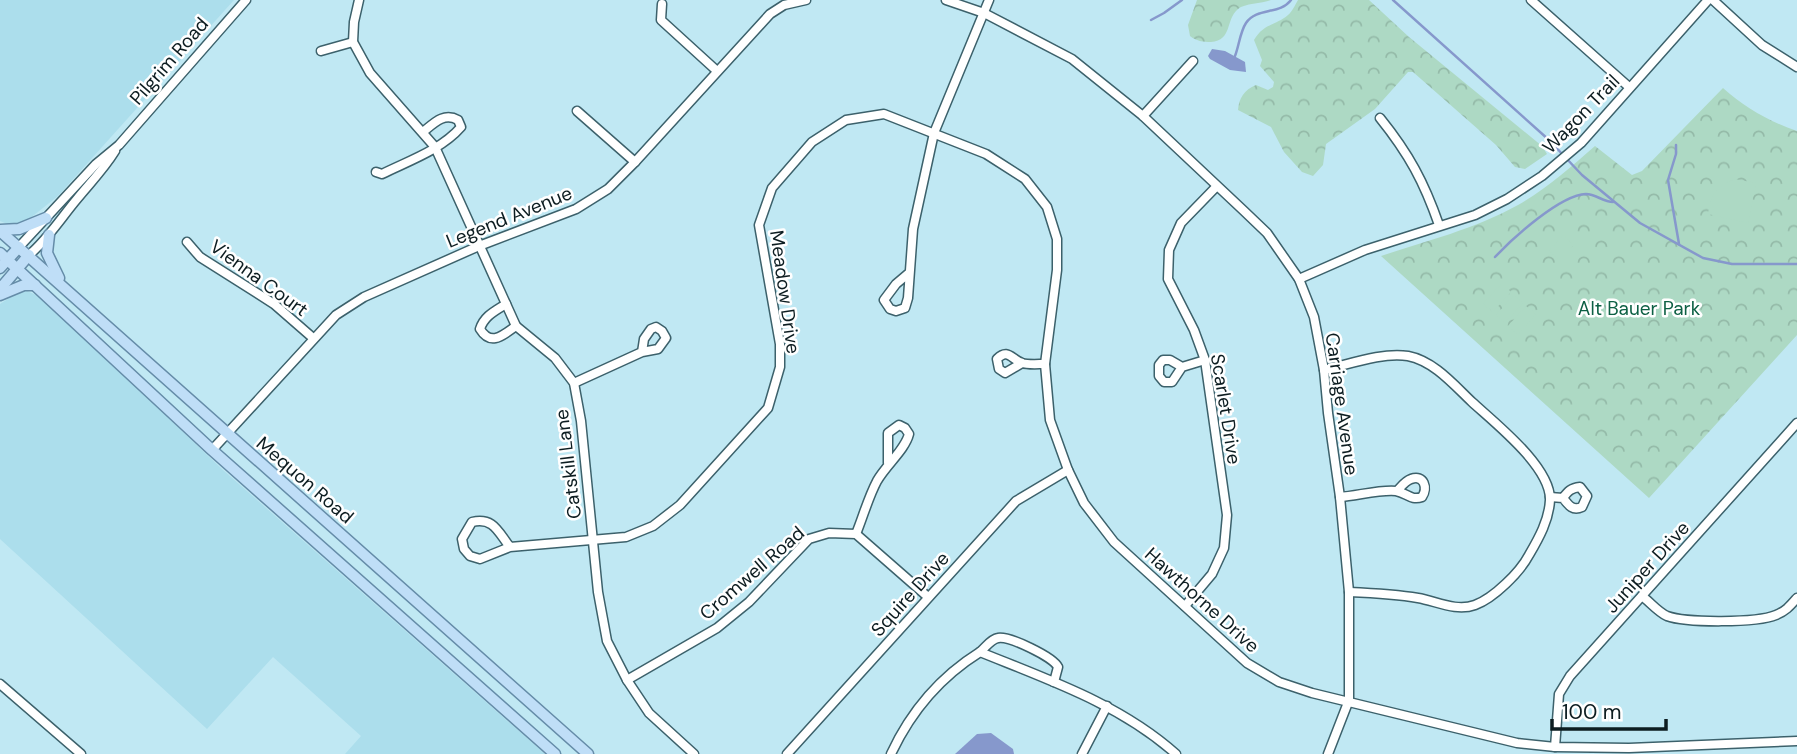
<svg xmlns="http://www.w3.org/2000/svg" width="1797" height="754" font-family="'DM Sans',sans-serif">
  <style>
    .built { fill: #acdeec }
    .forest { fill: url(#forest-crowns) }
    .garden { fill: #add9c4 }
    .water { fill: #8698cc }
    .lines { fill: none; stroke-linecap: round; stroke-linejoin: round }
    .stream { stroke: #8698cc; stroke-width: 2.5 }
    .minor-casing { stroke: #3c616b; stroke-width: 11 }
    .major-casing { stroke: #658ca8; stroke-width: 13 }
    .minor { stroke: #fff; stroke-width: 8 }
    .major { stroke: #bfdef7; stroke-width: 10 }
    .labels { text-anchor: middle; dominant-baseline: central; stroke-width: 5; stroke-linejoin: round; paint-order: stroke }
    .street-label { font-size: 19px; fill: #0d1d21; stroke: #fff }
    .park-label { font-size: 19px; fill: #0d6044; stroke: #fff }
  </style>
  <defs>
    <pattern id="forest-crowns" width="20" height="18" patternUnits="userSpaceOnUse" patternTransform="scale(1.75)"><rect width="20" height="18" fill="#add9c4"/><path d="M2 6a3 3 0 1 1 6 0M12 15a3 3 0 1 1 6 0" fill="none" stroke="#94baa8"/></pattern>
  </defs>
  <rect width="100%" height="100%" fill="#c0e8f3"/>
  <g class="built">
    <path d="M 0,0 L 234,0 L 58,196 L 24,223 L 12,226 L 0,221 Z"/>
    <path d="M 23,289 L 36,295 L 80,334 L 223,470 L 545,754 L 345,754 L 361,736 L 273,657 L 207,729 L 0,539 L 0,304 Z"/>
  </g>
  <g class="forest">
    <path d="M 1197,0 L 1271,0 C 1261,4 1245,3 1238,9 C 1225,20 1233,40 1211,42 C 1203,42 1196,41 1190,36 L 1188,25 Z"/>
    <path d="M 1298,0 L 1369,0 L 1409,37 L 1542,146 L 1547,154 L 1525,169 L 1515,167 L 1496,145 L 1413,72 L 1408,72 L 1375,109 L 1326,144 L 1323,165 L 1313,176 L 1302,172 L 1284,152 L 1271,127 L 1238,110 C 1239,98 1244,90 1256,85 L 1268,90 L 1273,87 L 1274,82 L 1260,66 L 1262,60 L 1254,40 C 1264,23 1275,26 1288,15 C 1292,12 1295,5 1298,0 Z"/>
    <path d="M 1723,88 C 1744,107 1770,122 1797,131 L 1797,335 L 1649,498 L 1381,256 C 1426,241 1475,229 1518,205 C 1546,189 1571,167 1595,146 L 1632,175 L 1642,171 Z"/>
  </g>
  <g class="garden">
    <path d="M 1735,179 L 1756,183 L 1748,223 L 1708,214 C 1710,195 1717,185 1735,179 Z"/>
    <path d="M 1563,235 L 1574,245 L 1559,260 L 1549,251 Z"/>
    <path d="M 1502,283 L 1511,292 L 1493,312 L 1483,304 Z"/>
    <path d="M 1514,295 L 1523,303 L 1505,323 L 1496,315 Z"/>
    <path d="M 1526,306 L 1536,314 L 1518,335 L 1508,326 Z"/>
  </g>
  <g class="water">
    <path d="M 1212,49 L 1225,51 L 1245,62 L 1246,72 L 1230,70 L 1210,59 L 1208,56 Z"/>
    <path d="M 991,733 L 1013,749 L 1014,754 L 955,754 L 977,734 Z"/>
  </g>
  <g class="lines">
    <g class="stream">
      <path d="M 1393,0 L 1549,140 L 1582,175 L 1640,223 L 1703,258 L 1732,264 L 1797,264"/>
      <path d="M 1151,20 L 1164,13 L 1182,0"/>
      <path d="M 1235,56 C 1239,46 1240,32 1246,23 C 1257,7 1280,15 1291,0"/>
      <path d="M 1676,145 L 1676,154 L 1668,180 L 1679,244"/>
      <path d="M 1495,257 C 1513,238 1560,195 1586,194 C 1596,194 1603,202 1613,202"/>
    </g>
    <g class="minor-casing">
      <g id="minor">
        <path d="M 359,0 L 354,22 L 353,42 L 370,73 L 435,147 L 516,326 L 555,358 L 574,383 L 581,421 L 598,592 L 607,641 L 627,680 L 649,713 L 694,754"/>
        <path d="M 946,0 L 984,13 L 1072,59 L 1143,116 L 1244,211 L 1267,233 L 1299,279 L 1314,317 L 1324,370 L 1328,413 L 1340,497 L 1349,592 L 1349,700 L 1328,754"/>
        <path d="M 1531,0 L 1629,87"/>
        <path d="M 1713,0 L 1762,45 L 1797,67"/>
        <path d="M 662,4 L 661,20 L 717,71"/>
        <path d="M 321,51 L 353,42"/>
        <path d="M 577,111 L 635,162"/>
        <path d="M 1143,116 L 1193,61"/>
        <path d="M 1380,118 C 1409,154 1424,182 1439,225"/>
        <path d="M 376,172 L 382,174 C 408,161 441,150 461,127 L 458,120 C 444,112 434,123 423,132"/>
        <path d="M 187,242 L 200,257 L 274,304 L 313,338"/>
        <path d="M 19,247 L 96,164 L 119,145 L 246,0"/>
        <path d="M 29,255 C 48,239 61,218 77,199 C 90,183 104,169 115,151"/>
        <path d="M 909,273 L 896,284 L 884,300 L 890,309 L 896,311 L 905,308 L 908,298 L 913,229 L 934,133 L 989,0"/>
        <path d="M 1299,279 L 1365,250 L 1475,215 L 1507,199 L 1542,176 L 1581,143 L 1708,0"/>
        <path d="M 506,304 C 495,311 484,316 480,329 C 491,347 503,335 516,326"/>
        <path d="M 1022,363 L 1005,373 L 999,369 L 997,359 C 1008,348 1011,359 1022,363 C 1028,365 1038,364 1045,364"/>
        <path d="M 1182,367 L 1170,360 L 1163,360 L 1159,365 L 1159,376 L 1164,382 L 1172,382 L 1182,367 L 1205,360"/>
        <path d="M 1324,370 C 1350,364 1382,352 1408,356 C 1434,361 1454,385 1472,402 C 1495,423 1551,467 1550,500 C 1549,520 1539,538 1529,555 C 1520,572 1494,598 1475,605 C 1456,612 1436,601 1418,598 C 1395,594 1372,593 1349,592"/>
        <path d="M 574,383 L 642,352 L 658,349 L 666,338 L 662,331 L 656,327 L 651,329 L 644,339 L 642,352"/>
        <path d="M 212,450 L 336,315 L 364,297 L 479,246 L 576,209 L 608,189 L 635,162 L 770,14 L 784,5 L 806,0"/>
        <path d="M 1340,497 C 1356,496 1382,489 1396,491 C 1407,493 1411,501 1422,497 C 1428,488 1424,474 1411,479 C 1405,481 1401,487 1397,491"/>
        <path d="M 1550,497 L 1563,498 C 1569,506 1573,511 1582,507 L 1587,496 L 1580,487 C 1571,488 1568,491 1563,498"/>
        <path d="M 856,534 C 863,517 868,498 877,481 C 886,465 905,450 909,434 L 905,428 L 899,425 L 888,433 L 888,463"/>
        <path d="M 510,547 C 498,532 494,517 472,522 L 462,539 L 464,549 L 470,556 L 480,559 L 510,547 L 626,537 L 653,526 L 680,505 L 768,408 L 780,367 L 780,344 L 759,225 L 772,188 L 812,142 L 846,120 L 884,114 L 986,154 L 1025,179 L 1047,207 L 1057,239 L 1057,270 L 1045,364 L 1050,420 L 1068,470 L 1084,503 L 1114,542 L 1247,663 L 1279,682 L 1312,693 L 1517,743 L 1555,747 L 1629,748 L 1797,741"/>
        <path d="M 1642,596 C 1650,602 1658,612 1667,616 C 1686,623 1757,623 1776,615 C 1786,611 1790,606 1797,598"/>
        <path d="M 1185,606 L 1212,574 L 1224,548 L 1227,515 L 1205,360 L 1194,330 L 1168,279 L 1169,250 L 1181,223 L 1216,187"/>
        <path d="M 980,652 C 986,647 991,639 998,638 C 1010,636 1053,657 1058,667 L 1054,682"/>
        <path d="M 627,680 L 717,628 L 749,602 L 809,539 L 829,533 L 856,534 L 928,597"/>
        <path d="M 0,684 L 81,754"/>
        <path d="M 1555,747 L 1559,694 L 1570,676 L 1797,423"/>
        <path d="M 787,754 L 1016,501 L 1068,470"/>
        <path d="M 891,754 C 911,711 940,677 980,652 C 1049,680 1120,704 1176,754"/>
        <path d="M 1082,754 L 1107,706"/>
      </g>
    </g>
    <g class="major-casing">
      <g id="major">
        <path d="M 0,230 L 19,229 L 46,218"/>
        <path d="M 0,231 L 588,754"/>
        <path d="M 49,235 L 47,253 L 59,278"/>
        <path d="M 0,253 L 212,450 L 555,754"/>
        <path d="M 0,268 L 19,247"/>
        <path d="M 0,289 L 29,255"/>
        <path d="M 0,295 L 24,285 L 35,285"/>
      </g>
    </g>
    <use href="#minor" class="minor"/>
    <use href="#major" class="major"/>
  </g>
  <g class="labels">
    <g class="street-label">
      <text transform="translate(169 61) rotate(-49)">Pilgrim Road</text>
      <text transform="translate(1581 114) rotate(-46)">Wagon Trail</text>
      <text transform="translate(509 217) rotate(-22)">Legend Avenue</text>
      <text transform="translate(259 278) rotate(36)">Vienna Court</text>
      <text transform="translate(785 292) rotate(82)">Meadow Drive</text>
      <text transform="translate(1342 404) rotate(82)">Carriage Avenue</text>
      <text transform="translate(1226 409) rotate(81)">Scarlet Drive</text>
      <text transform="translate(568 464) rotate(-97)">Catskill Lane</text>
      <text transform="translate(305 480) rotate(41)">Mequon Road</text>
      <text transform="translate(1647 567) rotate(-48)">Juniper Drive</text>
      <text transform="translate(752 573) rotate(-41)">Cromwell Road</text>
      <text transform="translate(910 594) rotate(-48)">Squire Drive</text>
      <text transform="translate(1202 600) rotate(42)">Hawthorne Drive</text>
    </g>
    <g class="park-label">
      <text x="1639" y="308">Alt Bauer Park</text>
    </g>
  </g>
  <path d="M1552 719v10h114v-10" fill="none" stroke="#0d1d21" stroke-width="3.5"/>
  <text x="1562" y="719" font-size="21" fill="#0d1d21" stroke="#ffffff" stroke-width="5" paint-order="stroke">100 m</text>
</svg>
